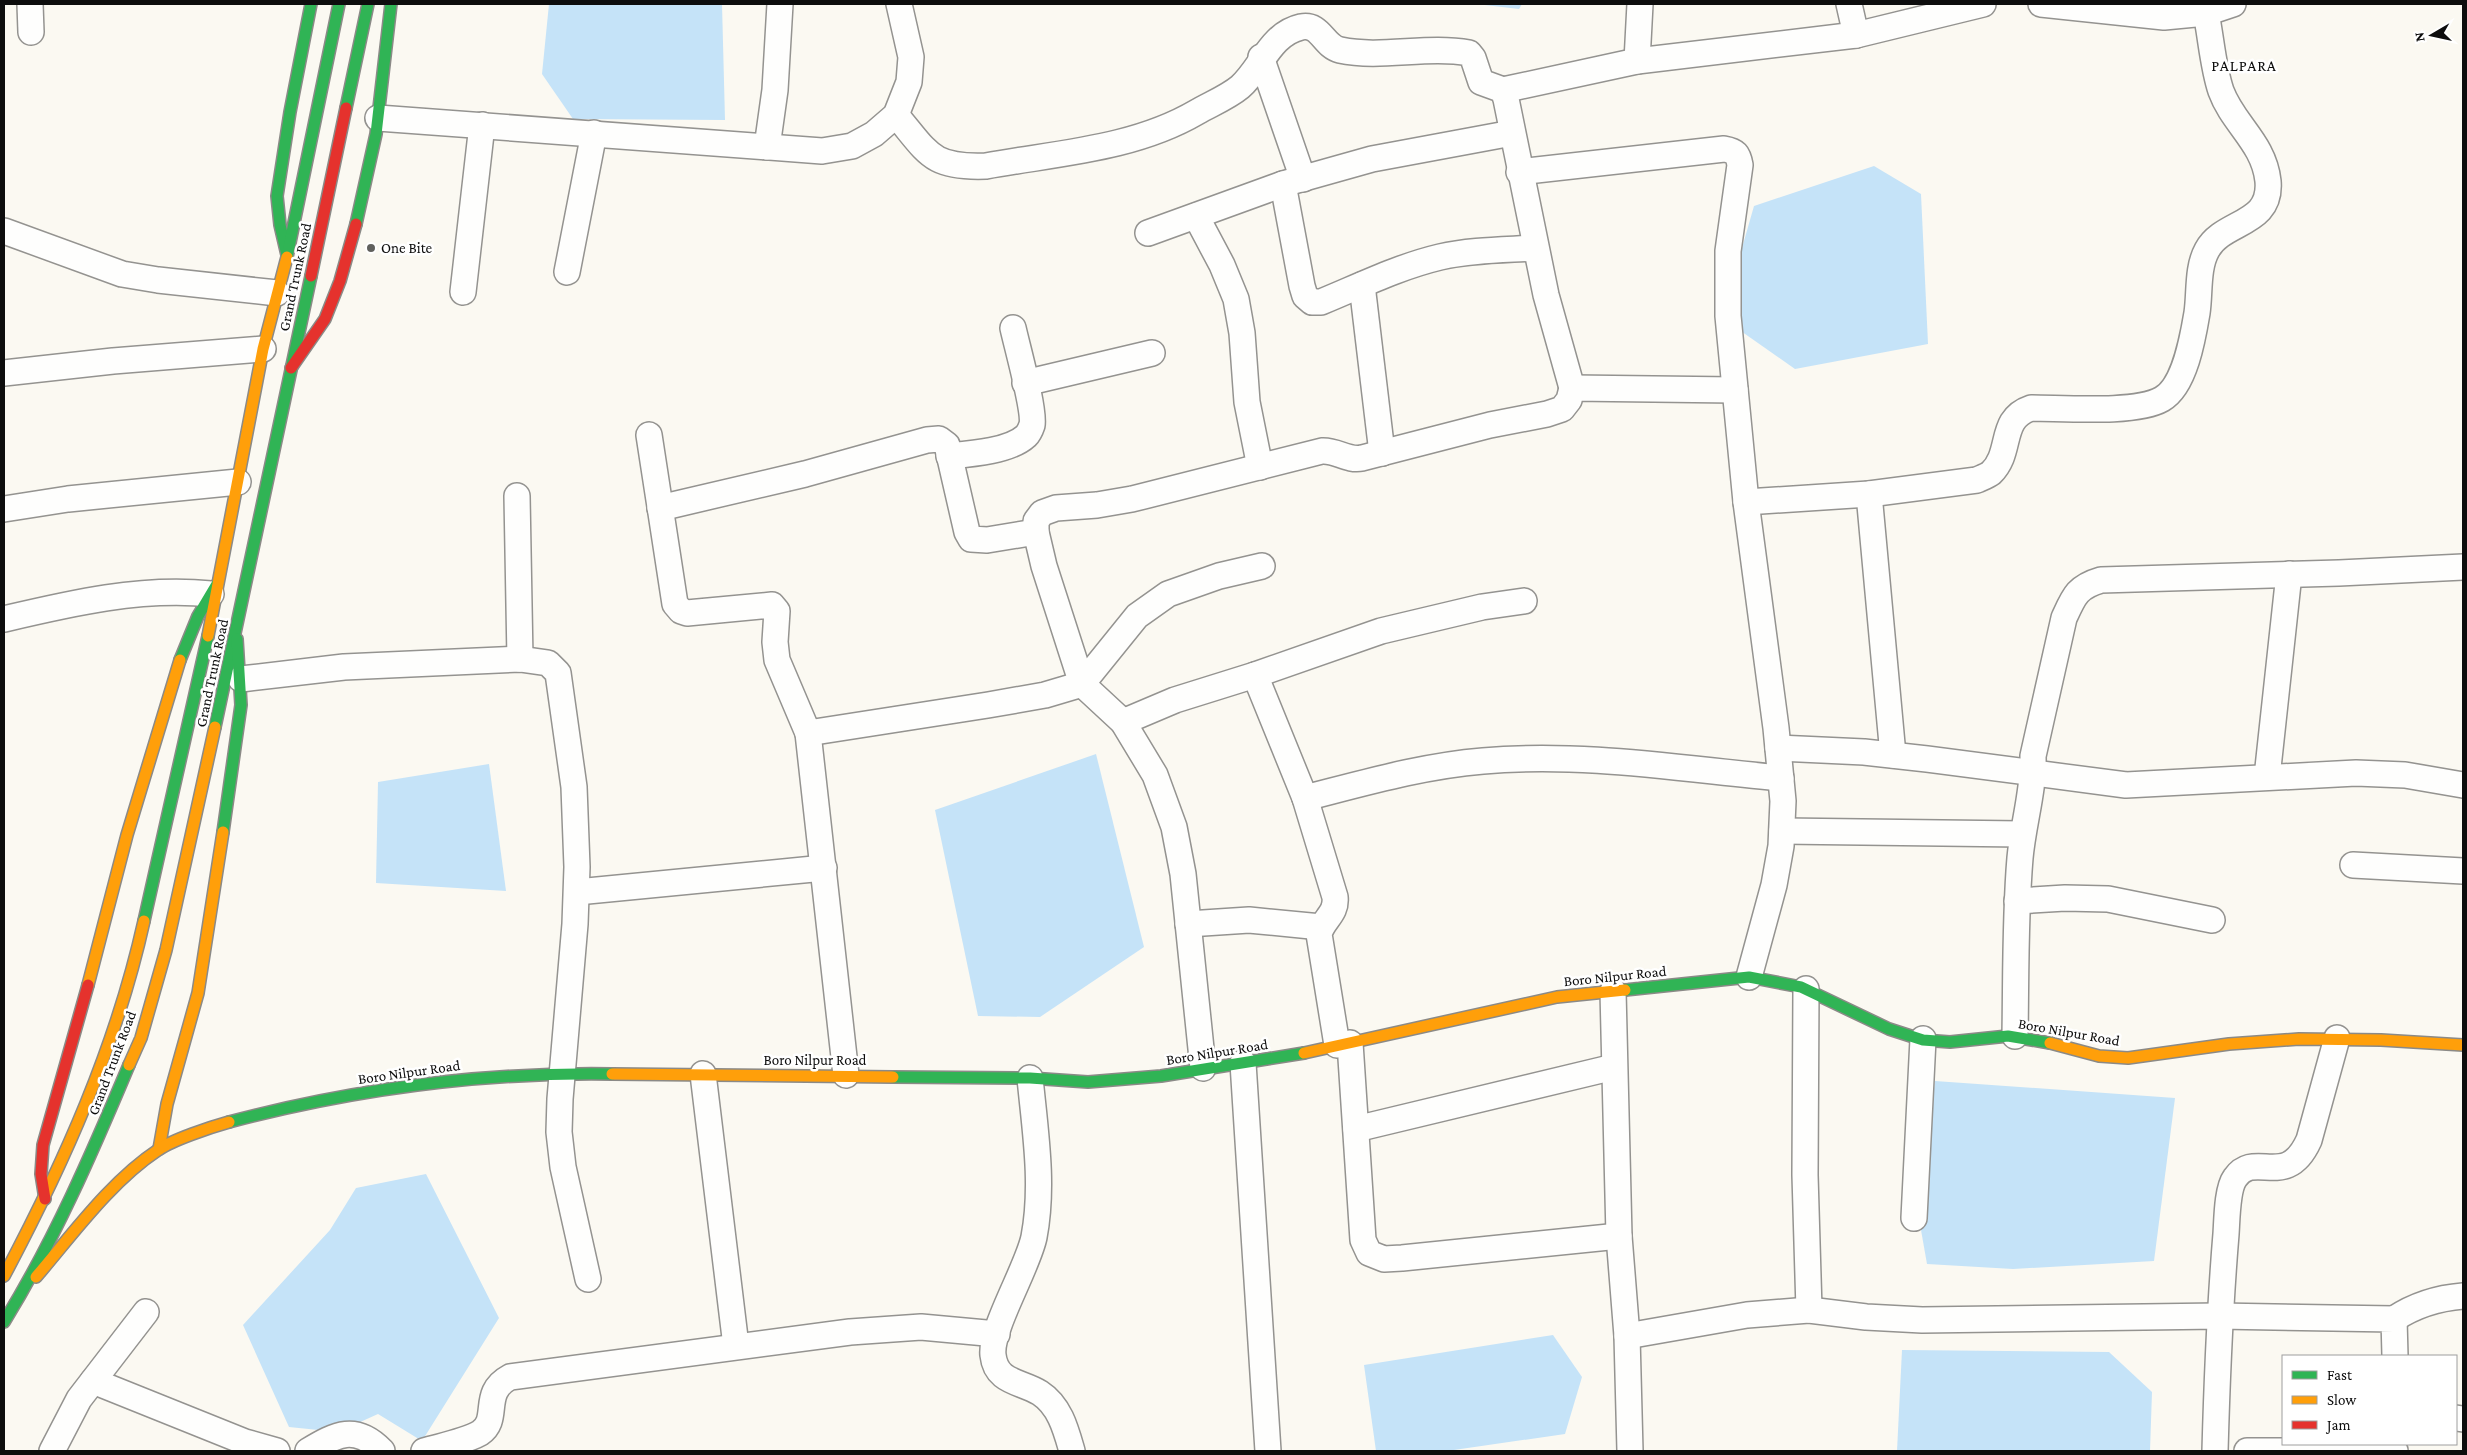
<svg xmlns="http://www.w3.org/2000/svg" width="2467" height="1455" font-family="'Crimson Pro',serif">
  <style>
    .water { fill: #c5e3f8 }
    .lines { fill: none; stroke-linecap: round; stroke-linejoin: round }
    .street-casing { stroke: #949390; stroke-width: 28 }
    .fast-casing { stroke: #8b8a87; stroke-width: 14 }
    .slow-casing { stroke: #8b8a87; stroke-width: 14 }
    .jam-casing { stroke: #8b8a87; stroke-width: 14 }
    .street { stroke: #fefefd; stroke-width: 25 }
    .fast { stroke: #30b455; stroke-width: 11 }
    .slow { stroke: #ff9f0a; stroke-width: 11 }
    .jam { stroke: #e5322d; stroke-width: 11 }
    .poi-dot { fill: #60605d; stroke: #fff; stroke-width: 2 }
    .labels { text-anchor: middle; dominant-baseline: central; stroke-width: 5; stroke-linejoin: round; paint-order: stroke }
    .poi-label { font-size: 15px; fill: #0d0d0d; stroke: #fff; text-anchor: start }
    .street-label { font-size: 15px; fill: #0d0d0d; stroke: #fff }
    .neighbourhood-label { font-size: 16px; letter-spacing: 1px; fill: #0d0d0d; stroke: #fff }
  </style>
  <rect width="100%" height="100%" fill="#fbf9f2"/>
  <g class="water">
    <path d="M 549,4 L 722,4 L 725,120 L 573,119 L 542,74 Z"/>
    <path d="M 1476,4 L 1522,4 L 1519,9 Z"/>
    <path d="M 1874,166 L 1921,194 L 1928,344 L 1795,369 L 1738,329 L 1740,255 L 1754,206 Z"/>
    <path d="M 1096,754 L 1144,947 L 1040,1017 L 978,1016 L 935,810 Z"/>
    <path d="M 489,764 L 506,891 L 376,883 L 378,782 Z"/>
    <path d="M 1935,1081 L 2175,1098 L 2154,1261 L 2013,1269 L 1927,1264 L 1918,1213 Z"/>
    <path d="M 426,1174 L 499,1318 L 422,1441 L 378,1414 L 338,1432 L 289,1427 L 243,1325 L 330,1230 L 356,1188 Z"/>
    <path d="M 1553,1335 L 1582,1377 L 1565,1434 L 1447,1451 L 1376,1451 L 1364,1365 Z"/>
    <path d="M 1902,1350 L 2109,1352 L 2152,1392 L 2150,1451 L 1897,1451 Z"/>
  </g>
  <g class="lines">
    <g class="street-casing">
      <g id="street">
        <path d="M 30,4 L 31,32"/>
        <path d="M 1849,4 L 1856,35"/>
        <path d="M 2041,4 L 2164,17 L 2206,13 L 2233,4"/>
        <path d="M 1261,57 L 1303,179"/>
        <path d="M 1637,61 L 1640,4"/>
        <path d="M 1503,90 L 1637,61 L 1856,35 L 1983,4"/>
        <path d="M 896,115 C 929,154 931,168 986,166 C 1057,153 1134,149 1197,112 C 1211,104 1228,97 1240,87 C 1261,69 1270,34 1301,27 C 1321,23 1323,46 1340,50 C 1382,59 1427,45 1469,53 L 1473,58 L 1481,82 L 1503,90 L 1506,99 L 1546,295 L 1572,388"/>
        <path d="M 378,118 L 822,151 L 852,146 L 874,134 L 896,115 L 909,82 L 911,57 L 899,4"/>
        <path d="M 767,147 L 775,90 L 780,4"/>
        <path d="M 1519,172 L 1724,149 C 1736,151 1738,154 1740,165 L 1728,251 L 1728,316 L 1746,502 L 1776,728 L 1783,801 L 1781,846 L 1774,885 L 1749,977"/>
        <path d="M 1283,184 L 1302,286 L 1305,296 L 1312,302 L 1321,302 C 1360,286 1398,267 1440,257 C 1471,250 1503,250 1535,248"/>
        <path d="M 1196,216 L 1222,265 L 1236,299 L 1242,333 L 1247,402 L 1260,467"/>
        <path d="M 4,231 L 122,274 L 158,280 L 277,293"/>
        <path d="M 1148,233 L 1283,184 L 1372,159 L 1512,133"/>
        <path d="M 567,272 L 594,133"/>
        <path d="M 1362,285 L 1382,453"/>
        <path d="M 463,292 L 482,125"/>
        <path d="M 4,373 L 113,361 L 263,349"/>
        <path d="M 1025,383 L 1152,353"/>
        <path d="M 649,435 L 675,604 L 681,611 L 687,613 L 772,605 L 777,611 L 775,642 L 777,660 L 808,733"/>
        <path d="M 949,456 C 971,454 1010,451 1026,436 C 1028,434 1031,428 1032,425 C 1035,411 1017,346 1013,328"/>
        <path d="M 1869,494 L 1893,755"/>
        <path d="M 517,496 L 520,659"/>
        <path d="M 1746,502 L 1869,494 L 1977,480 C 1981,478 1987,476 1991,473 C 2013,452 1998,419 2031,408 C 2063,408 2136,414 2162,399 C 2185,386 2193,337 2197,313 C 2200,293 2197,268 2207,250 C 2223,220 2272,226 2268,181 C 2264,143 2233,124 2221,91 C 2213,68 2211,37 2206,13"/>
        <path d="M 660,508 L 805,474 L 927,440 L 939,439 L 947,445 L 967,532 L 971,539 L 987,540 L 1036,532"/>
        <path d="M 4,509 L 68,499 L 238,482"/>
        <path d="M 4,619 C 72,603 140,587 211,594"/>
        <path d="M 1255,675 L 1305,798 L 1335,897 C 1337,914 1323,919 1319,934 L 1337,1045"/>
        <path d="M 241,679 L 344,667 L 520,659 L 548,663 L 558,673 L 574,787 L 577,867 L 575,924 L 560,1099 L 559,1132 L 563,1167 L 588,1279"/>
        <path d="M 1123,722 L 1175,700 L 1255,675 L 1381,631 L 1482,607 L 1524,601"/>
        <path d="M 1778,748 L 1864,752 L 1927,759 L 2126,785 L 2356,773 L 2405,775 L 2463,785"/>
        <path d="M 2267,777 L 2289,574"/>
        <path d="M 1305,798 C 1364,783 1422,766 1483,761 C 1581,752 1683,769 1781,778"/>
        <path d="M 1782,831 L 2022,834"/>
        <path d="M 2353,865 L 2463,871"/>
        <path d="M 577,892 L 824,868"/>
        <path d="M 2017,901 L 2065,898 L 2108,899 L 2212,920"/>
        <path d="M 1188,924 L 1249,920 L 1321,927"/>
        <path d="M 1806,989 L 1805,1175 L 1809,1310"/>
        <path d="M 1613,991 L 1619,1236 L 1627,1336 L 1630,1451"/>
        <path d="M 2015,1036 C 2016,977 2015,917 2020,858 C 2023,824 2034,790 2033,756 L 2064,618 C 2074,596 2077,587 2101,580 L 2339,573 L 2463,567"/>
        <path d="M 1350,1043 L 1363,1240 L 1369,1253 L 1384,1259 L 1402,1258 L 1619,1236"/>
        <path d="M 1243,1063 L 1268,1451"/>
        <path d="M 1203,1068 L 1183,874 L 1174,827 L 1155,775 L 1123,722 L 1082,684 L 1044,566 L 1036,532 L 1036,521 L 1042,513 L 1056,508 L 1097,505 L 1132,499 L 1322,451 C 1337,450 1347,461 1362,458 L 1490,425 L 1547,414 L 1562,409 L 1569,400 L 1572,388 L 1735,390"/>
        <path d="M 703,1074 L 736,1346"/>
        <path d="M 846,1075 L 808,733 L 988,705 L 1045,695 L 1082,684 L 1137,616 L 1168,594 L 1219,576 L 1262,566"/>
        <path d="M 1030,1078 C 1035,1130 1044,1185 1034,1237 C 1028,1267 990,1329 993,1355 C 996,1383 1021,1381 1040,1393 C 1060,1406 1066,1430 1072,1451"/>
        <path d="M 1356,1129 L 1614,1067"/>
        <path d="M 1914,1218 L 1923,1039"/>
        <path d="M 2394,1319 C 2415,1305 2438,1298 2463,1296"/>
        <path d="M 1627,1336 L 1747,1315 L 1809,1310 L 1866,1317 L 1922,1320 L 2219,1316 L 2394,1319 L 2395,1356"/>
        <path d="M 93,1381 L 245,1442 L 277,1451"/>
        <path d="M 2456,1418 L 2463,1419"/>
        <path d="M 52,1451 L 79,1399 L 146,1312"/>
        <path d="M 308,1451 C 336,1434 356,1424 382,1451"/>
        <path d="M 424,1451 C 441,1446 464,1442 480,1433 C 501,1419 480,1393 510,1377 L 850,1332 L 921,1327 L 997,1334"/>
        <path d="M 2215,1451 C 2217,1378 2220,1306 2226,1234 C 2227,1220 2227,1189 2235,1178 C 2255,1149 2286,1191 2309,1140 L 2337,1038"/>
        <path d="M 2247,1451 L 2395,1451"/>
      </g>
    </g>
    <g class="fast-casing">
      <g id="fast">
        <path d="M 346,108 L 368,4"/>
        <path d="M 356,224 L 376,134 L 391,4"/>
        <path d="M 287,255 L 280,225 L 277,196 L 290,112 L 311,4"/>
        <path d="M 287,257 L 339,4"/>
        <path d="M 180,660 L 198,616 L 217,584"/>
        <path d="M 215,727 L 311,276"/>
        <path d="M 223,832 L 241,705 L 237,639"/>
        <path d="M 144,921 L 208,636"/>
        <path d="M 1625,990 L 1749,977 L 1801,987 L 1889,1029 L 1923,1040 L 1950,1042 L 2008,1036 L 2050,1043"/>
        <path d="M 893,1077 L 1030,1078 L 1088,1082 L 1161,1076 L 1304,1053"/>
        <path d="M 229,1122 C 354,1089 483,1072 612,1074"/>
        <path d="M 4,1322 C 54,1241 92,1153 129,1065"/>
      </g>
    </g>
    <g class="slow-casing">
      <g id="slow">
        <path d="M 208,636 L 263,349 L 287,257"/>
        <path d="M 88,985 L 127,835 L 180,660"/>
        <path d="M 2050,1043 L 2099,1056 L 2128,1058 L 2229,1044 L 2299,1039 L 2381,1040 L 2463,1045"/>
        <path d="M 1304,1053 L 1557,997 L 1625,990"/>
        <path d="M 129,1065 L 141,1038 L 166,950 L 215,727"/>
        <path d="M 612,1074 L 893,1077"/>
        <path d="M 159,1149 L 167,1104 L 198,993 L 223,832"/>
        <path d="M 4,1276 C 64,1163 116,1047 144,921"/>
        <path d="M 36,1277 C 72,1235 111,1181 158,1150 C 172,1140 211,1127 229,1122"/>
      </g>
    </g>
    <g class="jam-casing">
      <g id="jam">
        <path d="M 311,276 L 346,108"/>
        <path d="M 291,368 L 325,319 L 340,281 L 356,224"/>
        <path d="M 45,1199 L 41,1174 L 43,1145 L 88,985"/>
      </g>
    </g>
    <use href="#street" class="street"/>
    <use href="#fast" class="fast"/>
    <use href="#slow" class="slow"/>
    <use href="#jam" class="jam"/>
  </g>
  <circle class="poi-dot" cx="371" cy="248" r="5"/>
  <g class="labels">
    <g class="poi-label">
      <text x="381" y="248">One Bite</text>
    </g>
    <g class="street-label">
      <text transform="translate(295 277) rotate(-78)">Grand Trunk Road</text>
      <text transform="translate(212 673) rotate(-78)">Grand Trunk Road</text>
      <text transform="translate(1615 976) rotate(-6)">Boro Nilpur Road</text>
      <text transform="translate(2069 1032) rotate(10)">Boro Nilpur Road</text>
      <text transform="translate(1217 1052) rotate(-9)">Boro Nilpur Road</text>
      <text x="815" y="1060">Boro Nilpur Road</text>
      <text transform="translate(112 1063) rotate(-69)">Grand Trunk Road</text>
      <text transform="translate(409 1072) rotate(-8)">Boro Nilpur Road</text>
    </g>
    <g class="neighbourhood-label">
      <text x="2244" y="65">PALPARA</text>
    </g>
  </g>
  <rect width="2467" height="1455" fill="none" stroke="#0d0d0d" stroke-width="10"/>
  <rect x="2282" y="1355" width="175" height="90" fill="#ffffff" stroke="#9e9e9e"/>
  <rect x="2292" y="1371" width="25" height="8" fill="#30b455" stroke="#9e9e9e"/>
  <text x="2327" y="1380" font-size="15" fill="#0d0d0d">Fast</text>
  <rect x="2292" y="1396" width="25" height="8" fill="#ff9f0a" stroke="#9e9e9e"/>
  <text x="2327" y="1405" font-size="15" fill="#0d0d0d">Slow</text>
  <rect x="2292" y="1421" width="25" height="8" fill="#e5322d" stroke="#9e9e9e"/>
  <text x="2327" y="1430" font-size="15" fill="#0d0d0d">Jam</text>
  <g transform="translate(2432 35) rotate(261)" stroke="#ffffff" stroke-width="4" paint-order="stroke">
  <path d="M0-4L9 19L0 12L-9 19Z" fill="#0d0d0d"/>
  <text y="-8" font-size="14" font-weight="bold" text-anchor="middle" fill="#0d0d0d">N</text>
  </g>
</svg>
